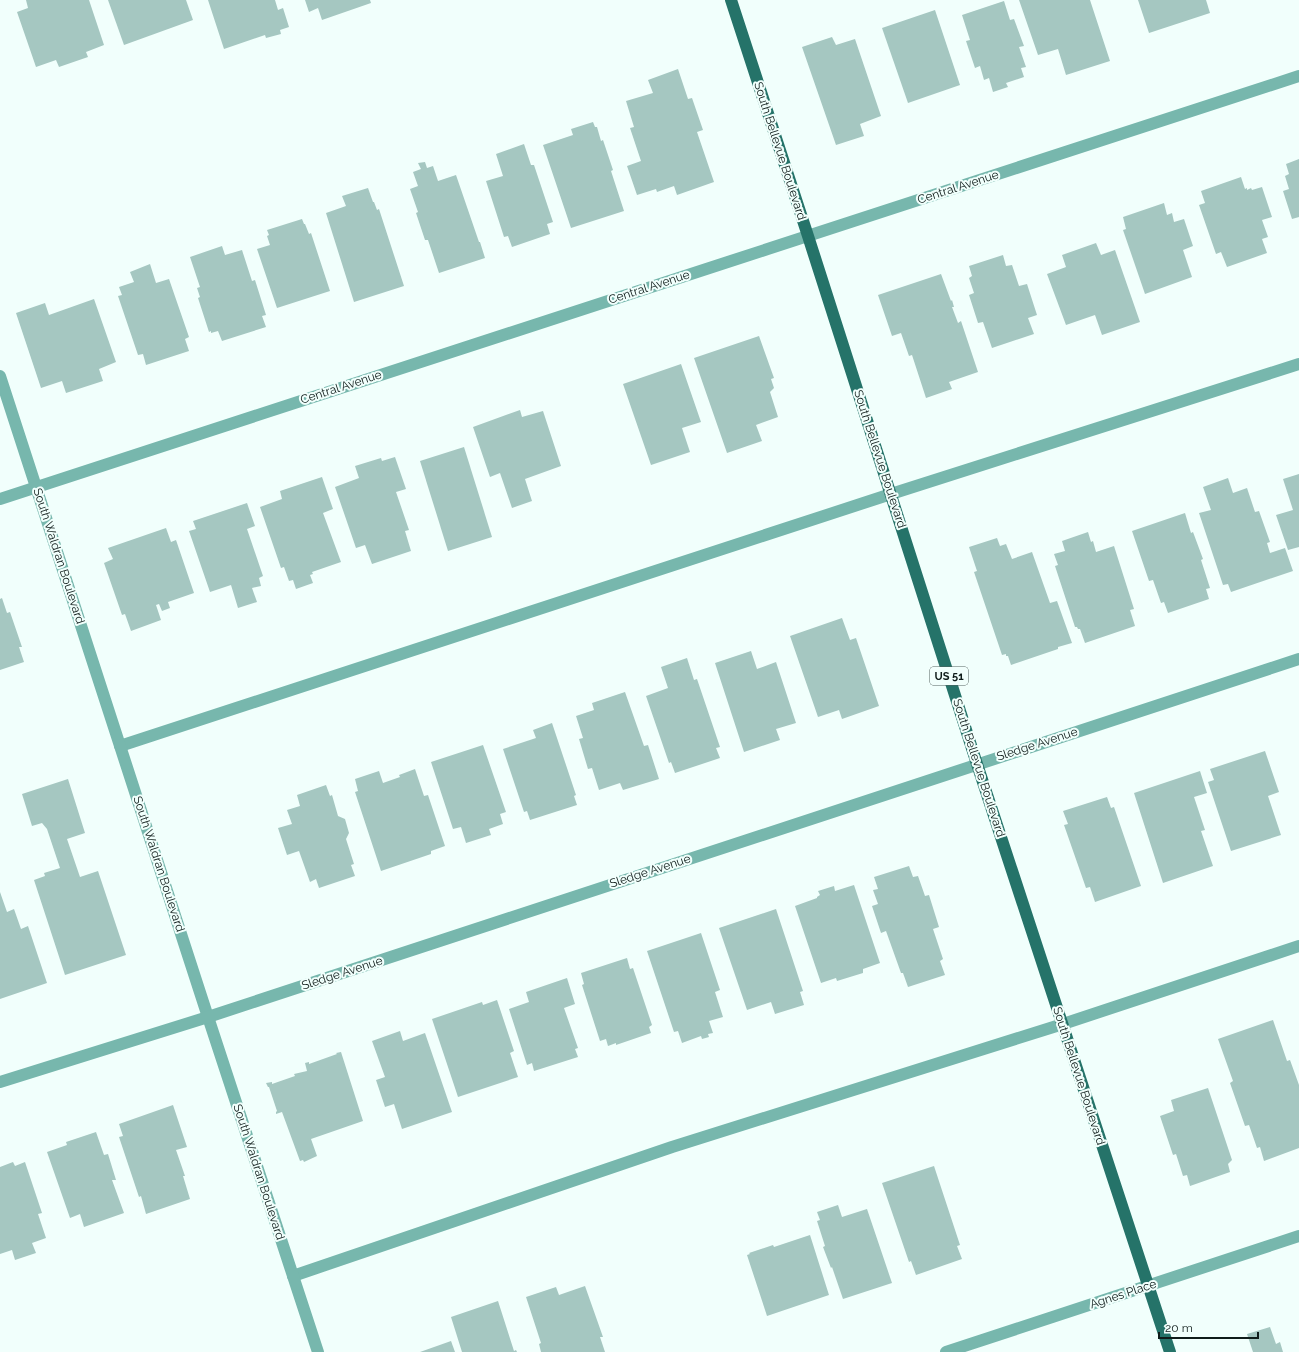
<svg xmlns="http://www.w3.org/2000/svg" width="1299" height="1352" font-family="Raleway,sans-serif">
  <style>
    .building { fill: #a5c7c1 }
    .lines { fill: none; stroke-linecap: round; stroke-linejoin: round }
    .service { stroke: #77b7ad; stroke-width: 12 }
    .minor { stroke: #77b7ad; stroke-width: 12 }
    .primary { stroke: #257369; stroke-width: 12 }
    .labels { text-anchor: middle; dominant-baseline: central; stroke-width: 4; stroke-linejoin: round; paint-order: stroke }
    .shield { fill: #f1fffc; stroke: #53605e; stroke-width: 1 }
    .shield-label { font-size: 11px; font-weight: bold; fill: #0f1c1a }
    .street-label { font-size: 12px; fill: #0f1c1a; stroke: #f1fffc }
  </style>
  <rect width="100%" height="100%" fill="#f1fffc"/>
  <g class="building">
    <path d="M 26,0 L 89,0 L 104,45 L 86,52 L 88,57 L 59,67 L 56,60 L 36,67 L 17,12 L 28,8 Z"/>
    <path d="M 108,0 L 186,0 L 193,20 L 124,45 Z"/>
    <path d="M 208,0 L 275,0 L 278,10 L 283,8 L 289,27 L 280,30 L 281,34 L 266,38 L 265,35 L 224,49 Z"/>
    <path d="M 305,0 L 370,0 L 371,3 L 322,20 L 318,8 L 309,12 Z"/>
    <path d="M 1019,0 L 1090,0 L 1110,61 L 1066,75 L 1058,49 L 1038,55 Z"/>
    <path d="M 1138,0 L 1206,0 L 1210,13 L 1149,33 Z"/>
    <path d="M 1004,1 L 1010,20 L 1014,19 L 1024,46 L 1019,47 L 1026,67 L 1021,68 L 1024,77 L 1006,83 L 1008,87 L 993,92 L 989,78 L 984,80 L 980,66 L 975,68 L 966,41 L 970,40 L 962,15 Z"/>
    <path d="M 935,10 L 960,85 L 908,103 L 882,28 Z"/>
    <path d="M 832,37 L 836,45 L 855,39 L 881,116 L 860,124 L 864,136 L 836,145 L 802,47 Z"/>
    <path d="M 678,69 L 688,99 L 692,98 L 703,130 L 697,132 L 714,182 L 677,195 L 674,186 L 657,192 L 656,189 L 637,195 L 627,166 L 641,161 L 630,128 L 634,127 L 626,101 L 653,93 L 648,80 Z"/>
    <path d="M 593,122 L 595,127 L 597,127 L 601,141 L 603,140 L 613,170 L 611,171 L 624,211 L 571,228 L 543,145 L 573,135 L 571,129 Z"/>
    <path d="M 524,144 L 531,165 L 534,165 L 553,222 L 547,224 L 550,234 L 512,247 L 508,236 L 504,237 L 486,181 L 503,176 L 496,154 Z"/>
    <path d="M 1299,159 L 1299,217 L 1292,219 L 1283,191 L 1289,189 L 1285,176 L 1289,174 L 1286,164 Z"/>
    <path d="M 425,162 L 427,168 L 433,166 L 438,181 L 456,175 L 479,242 L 480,242 L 485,258 L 439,273 L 428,240 L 425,240 L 416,213 L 418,212 L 410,189 L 418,186 L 413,172 L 421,169 L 418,163 Z"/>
    <path d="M 1241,177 L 1245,189 L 1247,188 L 1247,190 L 1251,188 L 1252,190 L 1262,187 L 1272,217 L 1262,220 L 1268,237 L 1262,239 L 1267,253 L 1227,267 L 1221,252 L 1216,254 L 1199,205 L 1205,203 L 1201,191 Z"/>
    <path d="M 368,188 L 373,202 L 374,202 L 377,210 L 379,209 L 404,286 L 354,302 L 326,213 L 346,206 L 342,196 Z"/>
    <path d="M 1164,203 L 1167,215 L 1172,213 L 1174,222 L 1184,219 L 1193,246 L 1183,250 L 1192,277 L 1145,294 L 1123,230 L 1126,229 L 1123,217 Z"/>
    <path d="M 302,219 L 304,224 L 305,224 L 309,234 L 311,233 L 330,291 L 277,308 L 257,249 L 270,245 L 267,236 L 269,235 L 267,230 Z"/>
    <path d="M 1096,243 L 1101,255 L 1115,250 L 1140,322 L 1102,335 L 1095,315 L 1066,325 L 1047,274 L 1066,267 L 1062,255 Z"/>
    <path d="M 222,246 L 225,255 L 242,250 L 252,281 L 255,280 L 266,315 L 262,316 L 266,327 L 222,341 L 218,331 L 211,333 L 211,331 L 209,332 L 198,298 L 200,297 L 197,288 L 200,287 L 190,257 Z"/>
    <path d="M 1003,255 L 1006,266 L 1012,265 L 1019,286 L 1027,284 L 1037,315 L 1028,318 L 1034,334 L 992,348 L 983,322 L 978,323 L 969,295 L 974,293 L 969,278 L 972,276 L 969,266 Z"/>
    <path d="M 150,264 L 156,283 L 169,279 L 189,337 L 185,339 L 189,351 L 146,365 L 143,354 L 138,355 L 118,296 L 122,295 L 119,287 L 134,282 L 130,272 Z"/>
    <path d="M 941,274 L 951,301 L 952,300 L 954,307 L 952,307 L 958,323 L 961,321 L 978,372 L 949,382 L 952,389 L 926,398 L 912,355 L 909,356 L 901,333 L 892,336 L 878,295 Z"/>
    <path d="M 94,299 L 116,362 L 99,369 L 103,381 L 66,393 L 62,381 L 41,388 L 16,313 L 45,303 L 49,315 Z"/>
    <path d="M 759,336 L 774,378 L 771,379 L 774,388 L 770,392 L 778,417 L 756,425 L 762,441 L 727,453 L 694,358 Z"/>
    <path d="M 681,364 L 701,422 L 682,428 L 690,452 L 651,465 L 623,384 Z"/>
    <path d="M 520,410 L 522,417 L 543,411 L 561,466 L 525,479 L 532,501 L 512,508 L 500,473 L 490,477 L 473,427 Z"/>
    <path d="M 464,447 L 492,537 L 448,551 L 420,461 Z"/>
    <path d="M 395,457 L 406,489 L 396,492 L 409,530 L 405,531 L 411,551 L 372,564 L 365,545 L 356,548 L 335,487 L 359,478 L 355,466 L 381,458 L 382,461 Z"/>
    <path d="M 1299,474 L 1299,547 L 1288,550 L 1276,515 L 1293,510 L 1283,479 Z"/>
    <path d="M 322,477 L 333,509 L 323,513 L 341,562 L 312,572 L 313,574 L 310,575 L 313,583 L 296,589 L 293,580 L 289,581 L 284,567 L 281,568 L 260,507 L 282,499 L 280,491 Z"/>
    <path d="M 1228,478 L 1233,493 L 1247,488 L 1255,512 L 1259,511 L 1270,542 L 1267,543 L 1270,553 L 1285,548 L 1293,571 L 1231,592 L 1228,584 L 1223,585 L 1199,513 L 1211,510 L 1203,487 Z"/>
    <path d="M 247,503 L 255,526 L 247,529 L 263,576 L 259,578 L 261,586 L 252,588 L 257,602 L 238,608 L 231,585 L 210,592 L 189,531 L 196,529 L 193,521 Z"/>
    <path d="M 1185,513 L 1191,533 L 1193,532 L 1203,559 L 1201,560 L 1210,588 L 1206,589 L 1209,599 L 1168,613 L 1164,602 L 1161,603 L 1153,580 L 1149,581 L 1132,531 Z"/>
    <path d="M 166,528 L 171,542 L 176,540 L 194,593 L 168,602 L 170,608 L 162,611 L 159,604 L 156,605 L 161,620 L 131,631 L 125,614 L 122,615 L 104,563 L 113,559 L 108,548 Z"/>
    <path d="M 1088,532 L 1091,542 L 1093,541 L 1096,552 L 1114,546 L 1134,609 L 1130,610 L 1135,626 L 1085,643 L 1080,629 L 1078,629 L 1077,627 L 1075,627 L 1055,566 L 1058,565 L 1054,554 L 1065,551 L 1062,541 Z"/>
    <path d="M 997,538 L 1000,546 L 1006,544 L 1012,559 L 1032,552 L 1050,603 L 1057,601 L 1072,643 L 1058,647 L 1058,649 L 1011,665 L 1008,656 L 1006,656 L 1006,654 L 1002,655 L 974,572 L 977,571 L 969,547 Z"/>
    <path d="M 2,598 L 7,613 L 10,612 L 22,647 L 19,647 L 24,662 L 0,670 L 0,599 Z"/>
    <path d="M 842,618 L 850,640 L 856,638 L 879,706 L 842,719 L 839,710 L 818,717 L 790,636 Z"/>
    <path d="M 751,651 L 757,669 L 776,662 L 796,723 L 776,729 L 780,740 L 744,752 L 715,663 Z"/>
    <path d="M 687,658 L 694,680 L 697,679 L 720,747 L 716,748 L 720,758 L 675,773 L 671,762 L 669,763 L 646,696 L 668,688 L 661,667 Z"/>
    <path d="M 625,692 L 644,746 L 648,745 L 659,779 L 623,790 L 620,783 L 599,790 L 592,768 L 588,769 L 579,739 L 583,738 L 576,716 L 594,710 L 592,703 Z"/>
    <path d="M 552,723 L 576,795 L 574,796 L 577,805 L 530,820 L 527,811 L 524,812 L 503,749 L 536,738 L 533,730 Z"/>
    <path d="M 483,745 L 506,812 L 500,814 L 503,824 L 489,829 L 491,835 L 466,843 L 461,827 L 453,829 L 431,762 Z"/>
    <path d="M 1265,751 L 1279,792 L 1268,796 L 1281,835 L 1231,851 L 1208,782 L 1214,780 L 1210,769 Z"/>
    <path d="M 415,769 L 424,796 L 428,795 L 445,846 L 431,851 L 431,854 L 381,871 L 355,792 L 358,791 L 355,779 L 379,771 L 383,783 L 400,777 L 399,775 Z"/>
    <path d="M 1200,771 L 1207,793 L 1194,797 L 1205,830 L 1201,831 L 1213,866 L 1163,883 L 1134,793 Z"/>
    <path d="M 68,779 L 85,833 L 67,839 L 80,877 L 98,871 L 126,955 L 65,975 L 34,880 L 45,876 L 44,873 L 60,868 L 47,829 L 42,823 L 32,826 L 22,794 Z"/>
    <path d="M 326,785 L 330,796 L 332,795 L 338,816 L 345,819 L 349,833 L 346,839 L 354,864 L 351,865 L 355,876 L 319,888 L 316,879 L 310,882 L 299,851 L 287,855 L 278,828 L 292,824 L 287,810 L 300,806 L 297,795 Z"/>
    <path d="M 1107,797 L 1111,808 L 1114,807 L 1141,886 L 1095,902 L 1090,887 L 1086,888 L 1064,825 L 1068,824 L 1063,811 Z"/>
    <path d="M 909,866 L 913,877 L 918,876 L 925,896 L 929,895 L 939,927 L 933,929 L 943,959 L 940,961 L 945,975 L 908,987 L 903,973 L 901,973 L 886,931 L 881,933 L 872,906 L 878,904 L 873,890 L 878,889 L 874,877 Z"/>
    <path d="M 854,885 L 880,963 L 863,969 L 863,973 L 837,981 L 836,978 L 821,983 L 795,906 L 817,898 L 817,897 L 820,895 L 818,891 L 834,886 L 835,891 Z"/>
    <path d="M 0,892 L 7,912 L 14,909 L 21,929 L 28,926 L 47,983 L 0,999 Z"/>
    <path d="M 776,909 L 803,991 L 800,992 L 804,1005 L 775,1014 L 771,1002 L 747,1010 L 719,928 Z"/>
    <path d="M 701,933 L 720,990 L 715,992 L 723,1017 L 709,1021 L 713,1033 L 708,1034 L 709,1037 L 702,1039 L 701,1036 L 682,1043 L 678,1031 L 674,1032 L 647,951 Z"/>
    <path d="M 627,958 L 630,969 L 633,968 L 652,1025 L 649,1027 L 651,1033 L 616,1045 L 616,1043 L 608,1046 L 606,1039 L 600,1041 L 582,985 L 584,984 L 581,973 Z"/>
    <path d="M 567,978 L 575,1004 L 564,1008 L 578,1048 L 575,1049 L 578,1057 L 534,1071 L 532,1063 L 527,1065 L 509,1009 L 529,1002 L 526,992 Z"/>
    <path d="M 497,1000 L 514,1051 L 510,1053 L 518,1077 L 458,1097 L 432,1019 L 482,1002 L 483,1005 Z"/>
    <path d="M 1273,1020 L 1287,1061 L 1290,1060 L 1299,1085 L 1299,1148 L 1264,1161 L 1260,1147 L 1257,1148 L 1249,1125 L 1245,1126 L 1230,1083 L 1233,1081 L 1218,1039 Z"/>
    <path d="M 400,1031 L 403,1041 L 425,1033 L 452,1112 L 402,1129 L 394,1104 L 385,1107 L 376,1080 L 385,1077 L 372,1041 Z"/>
    <path d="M 341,1052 L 363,1121 L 311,1139 L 317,1156 L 304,1162 L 303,1160 L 300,1161 L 282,1112 L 276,1114 L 276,1112 L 277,1111 L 269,1087 L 268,1087 L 266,1083 L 272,1082 L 272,1084 L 295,1076 L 294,1074 L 307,1071 L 305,1063 L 309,1062 L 309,1064 L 337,1054 L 336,1053 Z"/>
    <path d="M 1208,1088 L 1232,1160 L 1228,1164 L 1230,1172 L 1190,1186 L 1187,1175 L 1183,1176 L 1176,1154 L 1173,1155 L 1160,1116 L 1174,1111 L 1171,1100 Z"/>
    <path d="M 173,1105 L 187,1147 L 176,1150 L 185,1176 L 183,1176 L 190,1199 L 146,1214 L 141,1196 L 139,1197 L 119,1137 L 123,1136 L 119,1124 Z"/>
    <path d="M 96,1132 L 104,1155 L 108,1154 L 116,1180 L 112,1180 L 124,1213 L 84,1227 L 80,1214 L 70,1218 L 47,1152 L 67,1145 L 66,1142 Z"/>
    <path d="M 13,1162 L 15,1166 L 25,1162 L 42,1213 L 38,1214 L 46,1238 L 32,1243 L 36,1253 L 15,1260 L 12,1250 L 0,1254 L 0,1167 Z"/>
    <path d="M 934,1166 L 960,1245 L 957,1246 L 962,1259 L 916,1275 L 911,1261 L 909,1262 L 882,1183 Z"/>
    <path d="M 838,1205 L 842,1217 L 867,1209 L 892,1283 L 843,1299 L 832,1267 L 831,1268 L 823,1247 L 825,1246 L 817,1221 L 820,1220 L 817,1212 Z"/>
    <path d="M 810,1235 L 829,1295 L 767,1316 L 747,1255 L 750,1254 L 749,1253 L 773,1245 L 774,1247 Z"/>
    <path d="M 585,1286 L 603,1337 L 600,1337 L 605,1352 L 541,1352 L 539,1344 L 541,1343 L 526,1297 L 556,1287 L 559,1295 Z"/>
    <path d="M 498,1301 L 514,1351 L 516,1350 L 517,1352 L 462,1352 L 451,1317 Z"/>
    <path d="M 1270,1327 L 1276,1344 L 1280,1342 L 1283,1352 L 1253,1352 L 1247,1334 Z"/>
    <path d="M 451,1341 L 455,1352 L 420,1352 Z"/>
  </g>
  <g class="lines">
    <g class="service">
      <path d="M 120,746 L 891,494 L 1299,364"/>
      <path d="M 293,1276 L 672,1147 L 1063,1024 L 1299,946"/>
    </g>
    <g class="minor">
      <path d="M 0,376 L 208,1017 L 318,1352"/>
      <path d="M 0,499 L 1299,76"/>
      <path d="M 0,1082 L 208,1017 L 1299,659"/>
      <path d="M 946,1352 L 1299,1236"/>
    </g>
    <path class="primary" d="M 731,0 L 808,236 L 977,764 L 1170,1352"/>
  </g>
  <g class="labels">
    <rect class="shield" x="930" y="667" width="38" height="18" rx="3"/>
    <g class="shield-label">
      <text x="949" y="676">US 51</text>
    </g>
    <g class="street-label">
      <text transform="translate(780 151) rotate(72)">South Bellevue Boulevard</text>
      <text transform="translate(958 187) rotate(-18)">Central Avenue</text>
      <text transform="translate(649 287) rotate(-18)">Central Avenue</text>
      <text transform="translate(341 387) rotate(-18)">Central Avenue</text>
      <text transform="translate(880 459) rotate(72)">South Bellevue Boulevard</text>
      <text transform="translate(59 556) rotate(72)">South Waldran Boulevard</text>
      <text transform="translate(1037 744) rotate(-18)">Sledge Avenue</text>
      <text transform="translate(979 768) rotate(72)">South Bellevue Boulevard</text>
      <text transform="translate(159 864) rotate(72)">South Waldran Boulevard</text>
      <text transform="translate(650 871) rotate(-18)">Sledge Avenue</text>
      <text transform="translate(342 973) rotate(-18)">Sledge Avenue</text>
      <text transform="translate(1079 1076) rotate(72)">South Bellevue Boulevard</text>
      <text transform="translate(259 1172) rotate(72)">South Waldran Boulevard</text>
      <text transform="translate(1123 1294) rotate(-18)">Agnes Place</text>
    </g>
  </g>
  <path d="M1159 1332v6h99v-6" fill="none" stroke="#0f1c1a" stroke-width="2"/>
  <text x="1165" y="1332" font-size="12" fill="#0f1c1a" stroke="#f1fffc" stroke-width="3" paint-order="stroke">20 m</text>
</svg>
